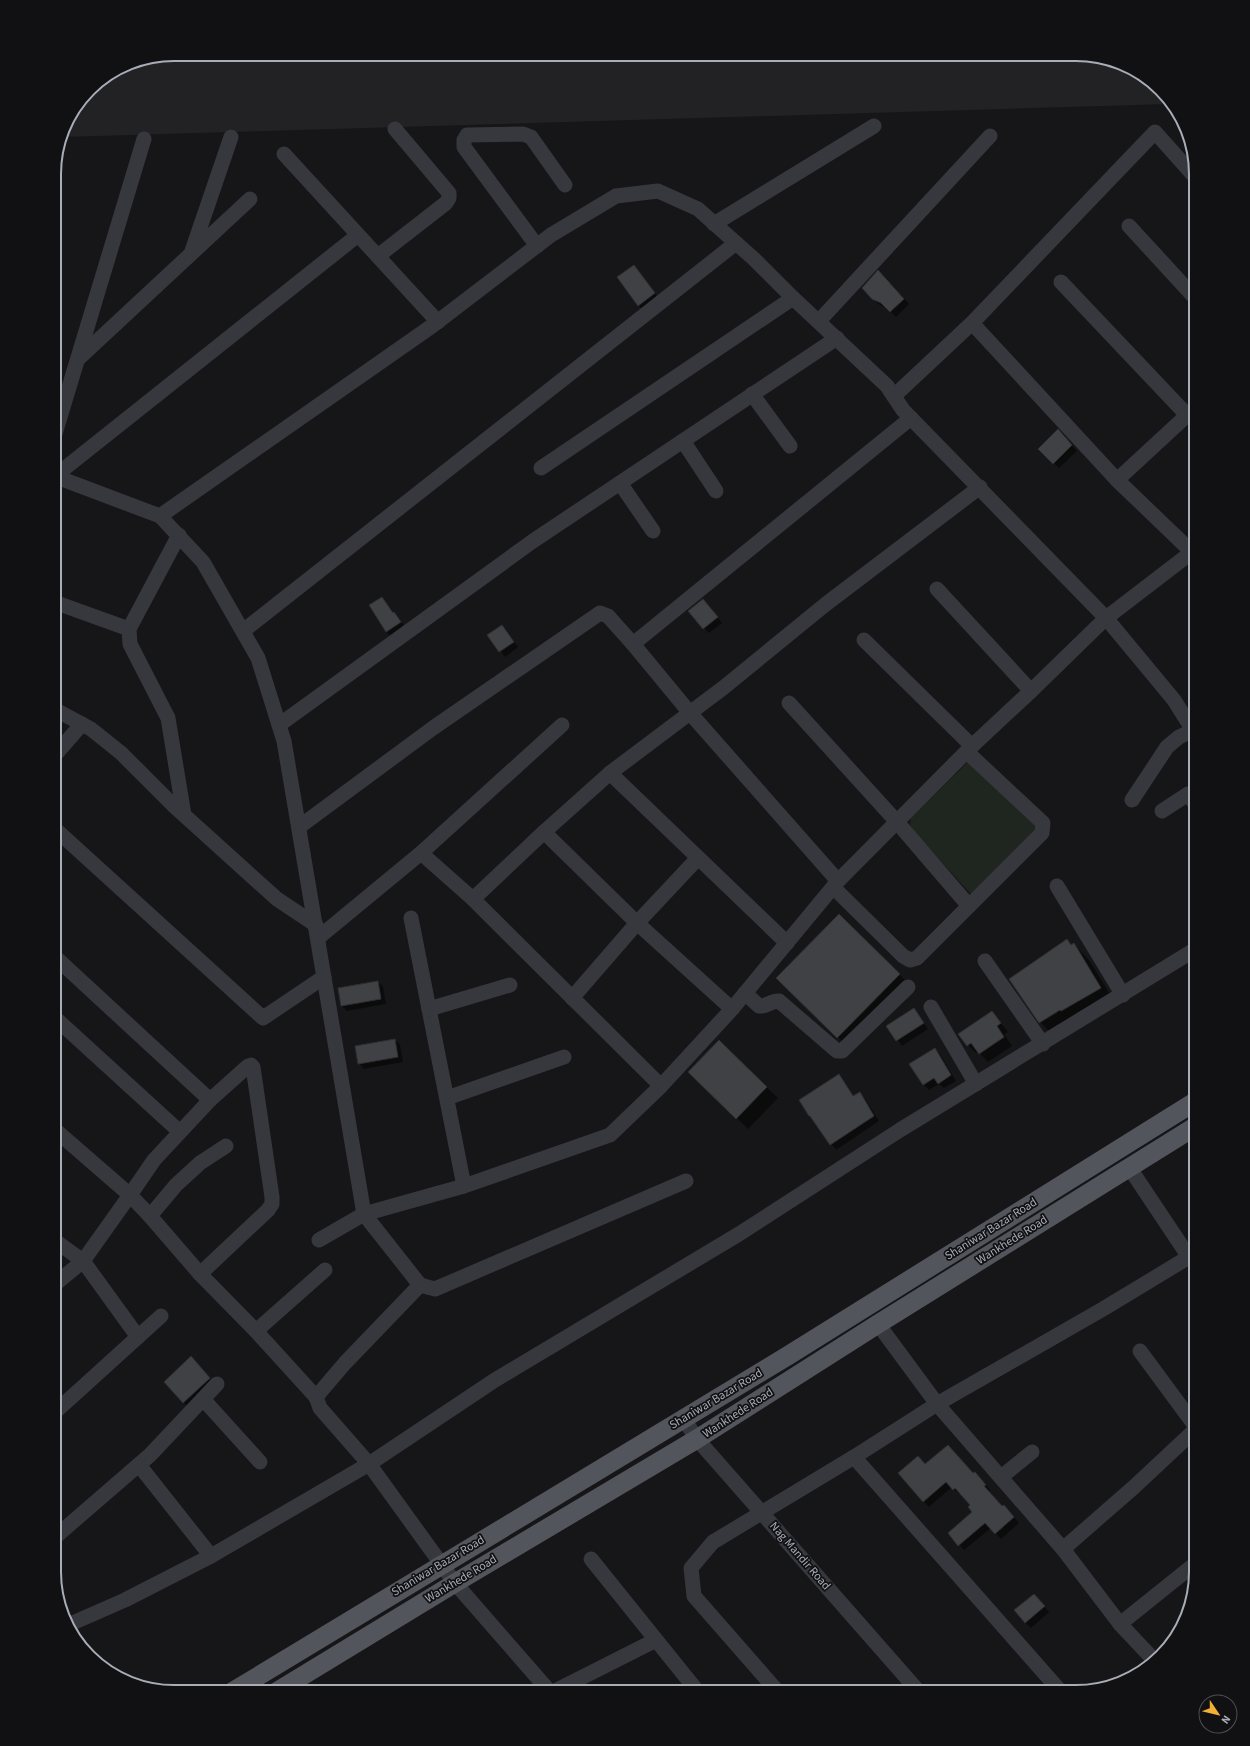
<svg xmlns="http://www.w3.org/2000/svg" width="1250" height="1746" font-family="'Source Sans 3',sans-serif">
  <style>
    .built { fill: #222225 }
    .green { fill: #1e261f }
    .shadow { fill: #0007 }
    .building { fill: #404145; stroke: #303034 }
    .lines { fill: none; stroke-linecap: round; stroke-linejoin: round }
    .minor { stroke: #37383d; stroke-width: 15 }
    .major { stroke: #53555c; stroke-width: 19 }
    .labels { text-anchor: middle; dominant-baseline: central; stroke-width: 3.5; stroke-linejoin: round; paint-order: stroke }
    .street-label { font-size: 12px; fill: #a8adb8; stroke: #111113 }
    .rim { fill: none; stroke: #a8adb8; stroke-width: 2 }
  </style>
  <rect width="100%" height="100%" fill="#161618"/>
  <path class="built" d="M 174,54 L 1084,54 L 1136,70 L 1170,104 L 62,137 L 66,121 L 95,84 L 128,63 Z"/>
  <path class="green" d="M 968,762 L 1029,815 L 1037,829 L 971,894 L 913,831 L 910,824 L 911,818 Z"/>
  <g class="shadow">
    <path d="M 634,266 L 659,299 L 644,311 L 638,305 Z"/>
    <path d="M 884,277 L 909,304 L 896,317 L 887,308 L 878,304 L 873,298 Z"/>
    <path d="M 1063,436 L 1077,451 L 1059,468 L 1039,449 Z"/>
    <path d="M 382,598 L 406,628 L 392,637 L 386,632 Z"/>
    <path d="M 708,605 L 722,623 L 709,633 L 704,628 Z"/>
    <path d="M 502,626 L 518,647 L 505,657 L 488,635 Z"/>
    <path d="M 839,915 L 911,986 L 849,1048 L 778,978 Z"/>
    <path d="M 1067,940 L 1072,945 L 1074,944 L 1089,960 L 1116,1004 L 1056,1038 L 1040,1022 Z"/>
    <path d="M 378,982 L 383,987 L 386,1004 L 347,1011 L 342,1006 Z"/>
    <path d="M 914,1009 L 928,1029 L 902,1046 L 888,1026 Z"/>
    <path d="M 992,1012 L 1008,1032 L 1004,1034 L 1012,1046 L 988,1062 L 978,1051 L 976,1053 L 968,1045 Z"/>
    <path d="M 395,1040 L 400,1045 L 403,1062 L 364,1069 L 359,1063 Z"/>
    <path d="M 719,1042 L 778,1098 L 748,1129 L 690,1072 Z"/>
    <path d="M 935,1049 L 940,1054 L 956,1081 L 944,1088 L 939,1084 L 929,1090 L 923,1084 Z"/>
    <path d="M 839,1075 L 854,1097 L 860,1093 L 865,1099 L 879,1121 L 836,1150 L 810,1116 Z"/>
    <path d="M 196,1363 L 214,1384 L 189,1408 L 165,1382 Z"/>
    <path d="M 926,1465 L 974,1474 L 980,1478 L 990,1490 L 989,1492 L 1002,1507 L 1009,1511 L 1019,1523 L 1001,1539 L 991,1528 L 964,1550 L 949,1533 L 974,1512 L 971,1506 L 960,1493 L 959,1494 L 952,1487 L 929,1507 L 923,1501 Z"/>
    <path d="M 1039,1600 L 1049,1612 L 1031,1628 L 1025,1622 Z"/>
  </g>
  <g class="building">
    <path d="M 634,265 L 655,293 L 638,306 L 617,277 Z"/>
    <path d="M 878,270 L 904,299 L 890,312 L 881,303 L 872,299 L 862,288 Z"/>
    <path d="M 1058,429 L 1072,445 L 1053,464 L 1038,449 Z"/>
    <path d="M 382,597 L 393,613 L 394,612 L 401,622 L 386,632 L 369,605 Z"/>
    <path d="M 703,599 L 718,617 L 703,629 L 688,611 Z"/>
    <path d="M 502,625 L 514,642 L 499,652 L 487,635 Z"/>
    <path d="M 839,914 L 900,974 L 837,1038 L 776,978 Z"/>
    <path d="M 1067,939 L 1071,945 L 1074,943 L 1101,988 L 1061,1011 L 1060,1010 L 1039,1023 L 1009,979 Z"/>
    <path d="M 378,981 L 381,999 L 341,1006 L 338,988 Z"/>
    <path d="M 914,1008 L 924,1023 L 896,1041 L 886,1026 Z"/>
    <path d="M 992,1011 L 1001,1023 L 997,1026 L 1004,1037 L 979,1054 L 971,1043 L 967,1046 L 958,1034 Z"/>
    <path d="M 395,1039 L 398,1057 L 358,1064 L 355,1046 Z"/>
    <path d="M 719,1040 L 767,1087 L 736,1119 L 688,1072 Z"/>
    <path d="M 935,1048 L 951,1075 L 938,1084 L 934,1078 L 923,1085 L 909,1064 Z"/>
    <path d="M 839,1074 L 853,1096 L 860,1092 L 874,1116 L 830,1145 L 810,1116 L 809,1116 L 799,1100 Z"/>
    <path d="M 191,1356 L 210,1378 L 183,1403 L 164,1382 Z"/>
    <path d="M 948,1445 L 973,1473 L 975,1472 L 986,1485 L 984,1486 L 1002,1506 L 1004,1505 L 1014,1517 L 995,1534 L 985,1523 L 958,1546 L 948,1533 L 972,1512 L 968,1507 L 970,1505 L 955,1488 L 953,1490 L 946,1482 L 923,1502 L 898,1473 L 918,1456 L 925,1464 Z"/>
    <path d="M 1034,1594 L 1045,1606 L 1025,1623 L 1014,1610 Z"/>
  </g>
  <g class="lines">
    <g class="minor">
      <path d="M 284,154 L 438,322"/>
      <path d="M 714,224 L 874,126"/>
      <path d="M 1129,226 L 1196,299"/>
      <path d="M 537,246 L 464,147 L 464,140 L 467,135 L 523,134 L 531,137 L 565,185"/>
      <path d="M 192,251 L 231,137"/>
      <path d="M 378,256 L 446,203 L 449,198 L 449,193 L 395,129"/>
      <path d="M 1061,282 L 1187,415"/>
      <path d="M 819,321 L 990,136"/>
      <path d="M 972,323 L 1117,480"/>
      <path d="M 78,359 L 250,199"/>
      <path d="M 752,394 L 790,446"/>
      <path d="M 894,396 L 972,323 L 1155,132 L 1196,178"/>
      <path d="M 54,437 L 144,139"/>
      <path d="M 683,441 L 716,491"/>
      <path d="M 541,468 L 793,298"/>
      <path d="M 54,476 L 160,516 L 432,326 L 551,235 L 616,196 L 658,191 L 698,209 L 754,259 L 793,298 L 887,386 L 903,410 L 1106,618 L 1174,700 L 1196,735"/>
      <path d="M 55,476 L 358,235"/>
      <path d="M 620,483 L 653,531"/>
      <path d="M 160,516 L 203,562 L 258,658 L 284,741 L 364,1214 L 420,1285 L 345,1363 L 316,1397 L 320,1408 L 369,1464 L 455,1583 L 550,1692"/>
      <path d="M 179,535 L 129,629 L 130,644 L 168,718 L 184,815"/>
      <path d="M 937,589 L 1031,691"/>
      <path d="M 54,602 L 129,629"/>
      <path d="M 243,631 L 736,243"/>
      <path d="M 864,640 L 972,746"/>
      <path d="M 633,644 L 911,418"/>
      <path d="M 789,703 L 897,822 L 969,906"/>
      <path d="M 54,709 L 91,729 L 121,753 L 174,806 L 277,899 L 316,925"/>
      <path d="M 279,725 L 533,541 L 837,338"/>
      <path d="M 54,756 L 82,724"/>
      <path d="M 610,773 L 787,943"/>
      <path d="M 1132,800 L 1167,747 L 1179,737 L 1194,730"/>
      <path d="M 1162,811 L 1188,794 L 1196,805"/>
      <path d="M 299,827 L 433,728 L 600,613 L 608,616 L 633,644 L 690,713 L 838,881"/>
      <path d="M 54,828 L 263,1018 L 324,977"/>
      <path d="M 544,832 L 637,923 L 732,1009"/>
      <path d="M 421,853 L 562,725"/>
      <path d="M 1057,886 L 1123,995"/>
      <path d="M 833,887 L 903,956 L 910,960 L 917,958 L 1042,833 L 1043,823 L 967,752"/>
      <path d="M 473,899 L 661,1086"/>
      <path d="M 411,918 L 464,1186"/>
      <path d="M 318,938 L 421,853 L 473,899 L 544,832 L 610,773 L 723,688 L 826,604 L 980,487"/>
      <path d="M 54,956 L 210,1100 L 154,1160 L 130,1195 L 150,1216 L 200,1274 L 256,1331 L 316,1397"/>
      <path d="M 985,961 L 1043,1044"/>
      <path d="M 745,993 L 759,1006 C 767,1007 772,1000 779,1001 L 837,1051 L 842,1051 L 908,987"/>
      <path d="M 572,998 L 637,923 L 698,858"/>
      <path d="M 931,1007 L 976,1084"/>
      <path d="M 429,1009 L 510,985"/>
      <path d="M 54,1017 L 180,1132"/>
      <path d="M 447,1098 L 564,1057"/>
      <path d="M 1129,1167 L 1189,1257 L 1103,1309 L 937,1404 L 1063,1549 L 1120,1624 L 1153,1659"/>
      <path d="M 150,1216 L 176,1185 L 200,1163 L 226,1146"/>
      <path d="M 54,1240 L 83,1261 L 130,1195 L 54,1129"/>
      <path d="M 319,1240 L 364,1214 L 464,1186 L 610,1135 L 661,1086 L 732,1009 L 838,881 L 972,746 L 1031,691 L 1106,618 L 1192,552 L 1117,480 L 1196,407"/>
      <path d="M 200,1274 L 268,1210 L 272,1204 L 272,1197 L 253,1067 L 251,1065 L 248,1066 L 210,1100"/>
      <path d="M 54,1285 L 83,1261 L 138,1337"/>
      <path d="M 420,1285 L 435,1289 L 686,1181"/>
      <path d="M 878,1324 L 937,1404 L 854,1457 L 1061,1692"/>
      <path d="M 256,1331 L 325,1270"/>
      <path d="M 1140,1351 L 1196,1427"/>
      <path d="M 203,1399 L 260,1462"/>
      <path d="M 54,1413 L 161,1316"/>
      <path d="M 683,1418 L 697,1439 L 919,1692"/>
      <path d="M 139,1465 L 211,1556"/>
      <path d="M 1001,1477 L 1032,1452"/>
      <path d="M 54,1538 L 150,1455 L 217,1384"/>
      <path d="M 1063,1549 L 1134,1487 L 1196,1429"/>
      <path d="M 591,1559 L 698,1692"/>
      <path d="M 1120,1624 L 1196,1563"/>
      <path d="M 68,1625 L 125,1600 L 211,1556 L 369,1464 L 495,1380 L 739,1234 L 900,1130 L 1196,949"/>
      <path d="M 553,1692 L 656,1640"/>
      <path d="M 778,1692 L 694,1596 L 691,1568 L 713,1542 L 854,1457"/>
    </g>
    <g class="major">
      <path d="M 232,1692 L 789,1355 L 1196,1101"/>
      <path d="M 276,1692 L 455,1583 L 697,1439 L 878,1324 L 1196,1126"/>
    </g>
  </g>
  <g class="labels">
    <g class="street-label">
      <text transform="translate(991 1229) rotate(-32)">Shaniwar Bazar Road</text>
      <text transform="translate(1012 1240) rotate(-32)">Wankhede Road</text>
      <text transform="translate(716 1399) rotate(-31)">Shaniwar Bazar Road</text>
      <text transform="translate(738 1413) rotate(-33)">Wankhede Road</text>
      <text transform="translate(800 1556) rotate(49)">Nag Mandir Road</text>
      <text transform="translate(438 1566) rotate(-31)">Shaniwar Bazar Road</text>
      <text transform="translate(461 1579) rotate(-31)">Wankhede Road</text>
    </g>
  </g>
  <path d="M0 0H1250V1746H0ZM174 61H1076A113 113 0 0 1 1189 174V1572A113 113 0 0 1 1076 1685H174A113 113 0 0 1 61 1572V174A113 113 0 0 1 174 61Z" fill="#111113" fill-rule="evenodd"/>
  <path class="rim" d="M174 61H1076A113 113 0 0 1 1189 174V1572A113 113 0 0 1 1076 1685H174A113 113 0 0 1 61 1572V174A113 113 0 0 1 174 61Z"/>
  <g transform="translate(1218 1714) rotate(125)"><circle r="19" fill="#111113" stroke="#4d4f55"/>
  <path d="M0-3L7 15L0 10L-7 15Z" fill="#f2b134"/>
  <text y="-6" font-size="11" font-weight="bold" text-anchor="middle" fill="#a8adb8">N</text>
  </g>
</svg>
